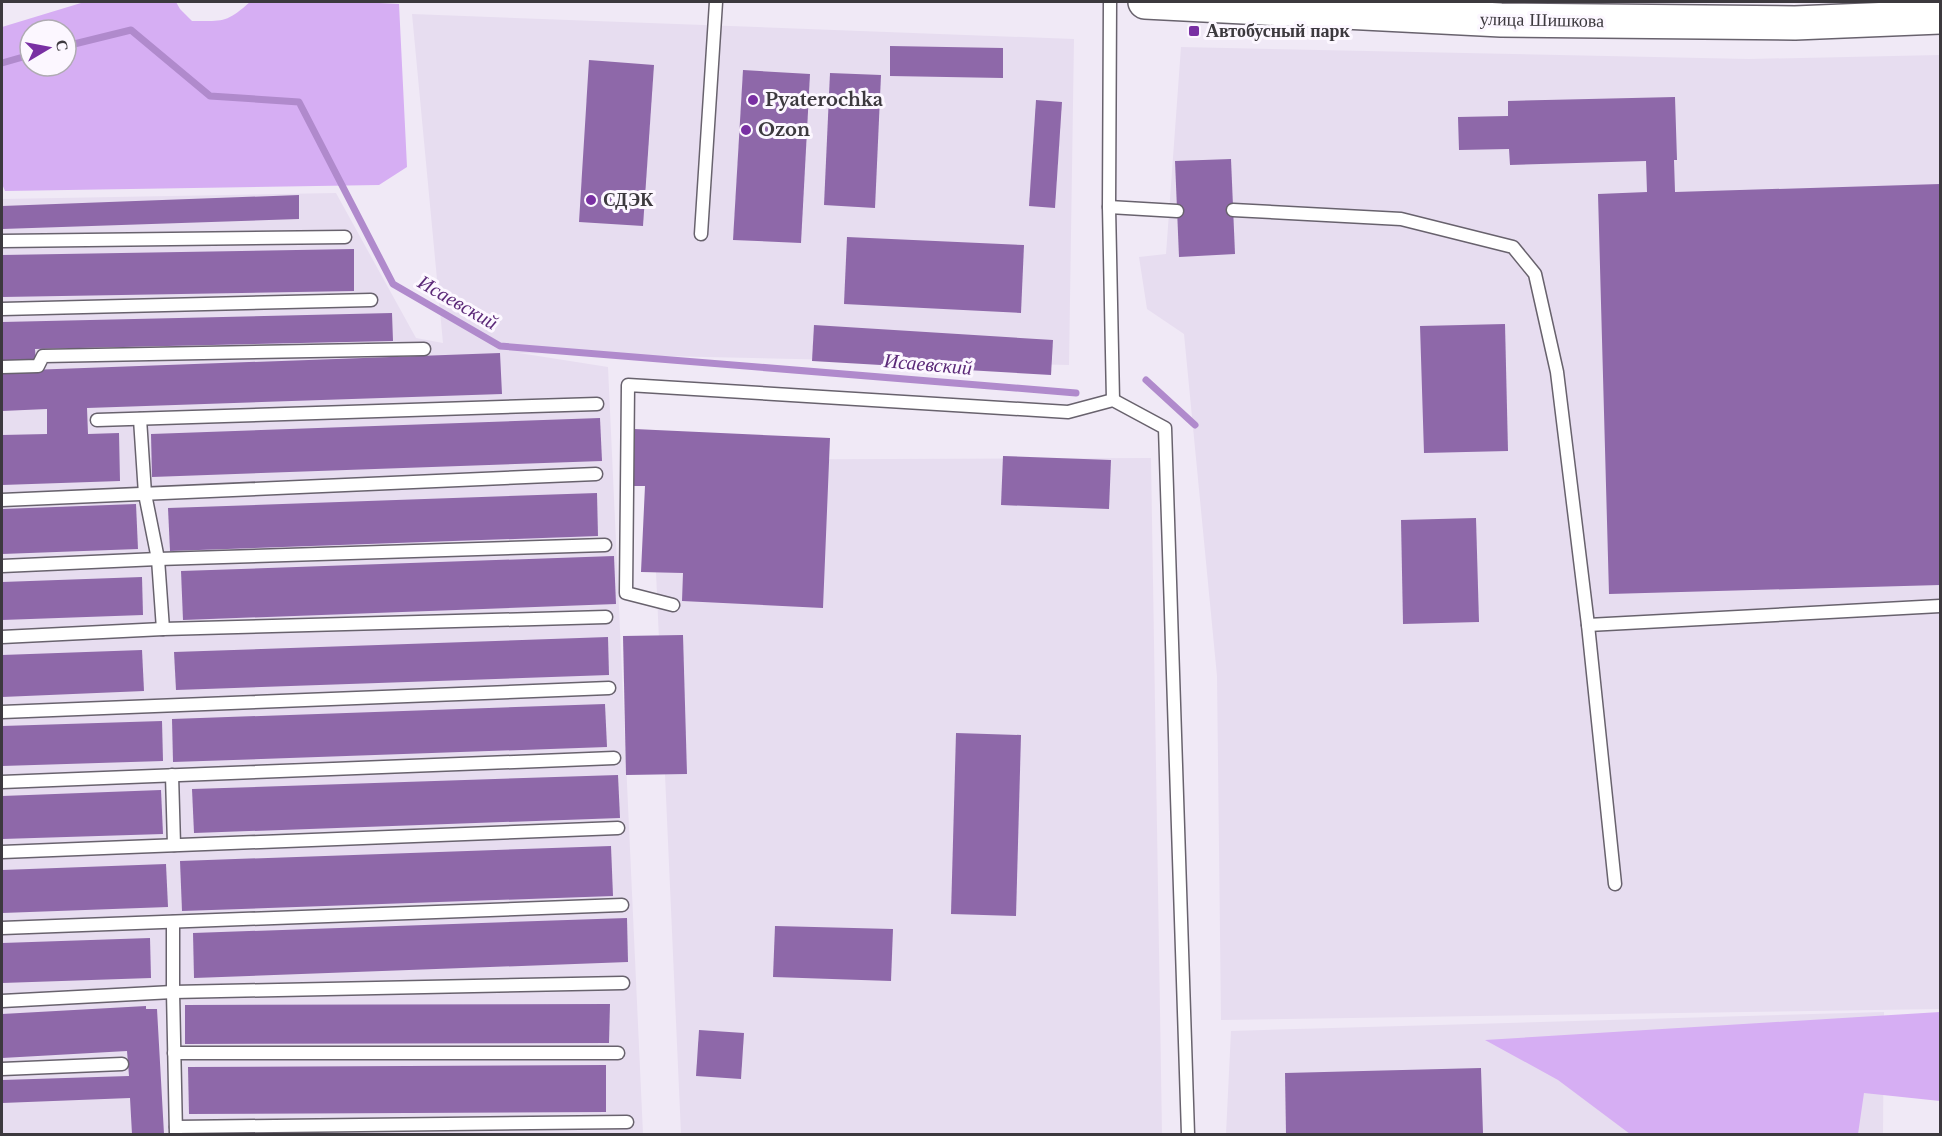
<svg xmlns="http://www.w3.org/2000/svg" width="1942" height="1136" font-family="'Libre Baskerville',serif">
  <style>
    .built { fill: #e7ddf0 }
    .green { fill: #d6aef3; fill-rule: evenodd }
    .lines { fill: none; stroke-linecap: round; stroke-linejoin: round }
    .stream { stroke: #b08acc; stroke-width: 7 }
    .building { fill: #8e68a9 }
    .service-casing { stroke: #68626d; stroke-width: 15 }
    .primary-casing { stroke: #68626d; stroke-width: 36 }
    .service { stroke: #fff; stroke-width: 12 }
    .primary { stroke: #fff; stroke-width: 33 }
    .poi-dot { fill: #7930a3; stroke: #fcf7ff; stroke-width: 2 }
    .labels { text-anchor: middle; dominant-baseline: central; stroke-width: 6; stroke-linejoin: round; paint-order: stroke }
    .street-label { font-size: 18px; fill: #3c393e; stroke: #fcf7ff }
    .poi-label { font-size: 18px; font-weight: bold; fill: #3c393e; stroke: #fcf7ff; text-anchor: start }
    .water-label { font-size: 20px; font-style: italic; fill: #5b2978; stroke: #fcf7ff }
  </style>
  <rect width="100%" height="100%" fill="#f0e9f6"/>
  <g class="built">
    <path d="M 412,14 L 1074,39 L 1069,365 L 519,353 L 608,367 L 643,1134 L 2,1134 L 2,199 L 336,193 L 416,338 L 443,343 Z"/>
    <path d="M 1181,47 L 1749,59 L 1940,55 L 1940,1009 L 1221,1020 L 1217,676 L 1184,334 L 1147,309 L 1139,257 L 1166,254 Z"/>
    <path d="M 1151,458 L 1162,1134 L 681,1134 L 651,460 Z"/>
    <path d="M 1884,1012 L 1883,1134 L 1226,1134 L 1231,1031 Z"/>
  </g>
  <g class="green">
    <path d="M 93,2 L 176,2 L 180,9 L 192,21 C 224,21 226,23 250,2 L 360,2 L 399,4 L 407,167 L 379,185 L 5,191 L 2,184 L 2,27 L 81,3 ZM 30,30 L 66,30 L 66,66 L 30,66 Z"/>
    <path d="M 1940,1012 L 1940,1101 L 1864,1093 L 1858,1134 L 1630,1134 L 1558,1080 L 1485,1040 Z"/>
  </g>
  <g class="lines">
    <g class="stream">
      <path d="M 66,46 L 131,30 L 210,96 L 299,102 L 393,284 L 500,346 L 1076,393"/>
      <path d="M 2,63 L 30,55"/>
      <path d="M 1146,380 L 1195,425"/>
    </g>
  </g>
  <g class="building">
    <path d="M 890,46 L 1003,48 L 1003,78 L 890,76 Z"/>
    <path d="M 589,60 L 654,65 L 643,226 L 579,222 Z"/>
    <path d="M 743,70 L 810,74 L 801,243 L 733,240 Z"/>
    <path d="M 830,73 L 881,75 L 875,208 L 824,205 Z"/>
    <path d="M 1675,97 L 1677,160 L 1674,160 L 1675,192 L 1940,184 L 1940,585 L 1609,594 L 1598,194 L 1647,192 L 1646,161 L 1510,165 L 1509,149 L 1459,150 L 1458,117 L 1508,116 L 1508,101 Z"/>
    <path d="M 1036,100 L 1062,102 L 1055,208 L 1029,206 Z"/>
    <path d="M 1231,159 L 1235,254 L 1179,257 L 1175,161 Z"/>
    <path d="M 299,195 L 299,219 L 2,229 L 2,206 Z"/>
    <path d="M 847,237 L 1024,245 L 1021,313 L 844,304 Z"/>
    <path d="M 354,249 L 354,291 L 2,297 L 2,255 Z"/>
    <path d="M 392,313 L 393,341 L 35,349 L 36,363 L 2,364 L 2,322 Z"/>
    <path d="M 1505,324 L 1508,451 L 1424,453 L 1420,326 Z"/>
    <path d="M 814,325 L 1053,340 L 1051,375 L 812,361 Z"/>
    <path d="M 500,353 L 502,394 L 87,408 L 88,434 L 119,433 L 120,481 L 2,485 L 2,435 L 47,434 L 47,409 L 2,411 L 2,371 Z"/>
    <path d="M 600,418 L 602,461 L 152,477 L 151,434 Z"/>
    <path d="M 634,429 L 830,438 L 823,608 L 682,601 L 683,573 L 641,572 L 645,486 L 632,486 Z"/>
    <path d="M 1003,456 L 1111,460 L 1109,509 L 1001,505 Z"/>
    <path d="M 597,493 L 598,536 L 170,551 L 168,508 Z"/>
    <path d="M 136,504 L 138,549 L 2,554 L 2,509 Z"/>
    <path d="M 1476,518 L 1479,622 L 1403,624 L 1401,520 Z"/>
    <path d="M 614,556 L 616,604 L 183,620 L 181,571 Z"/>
    <path d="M 142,577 L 143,615 L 2,620 L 2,582 Z"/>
    <path d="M 683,635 L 687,774 L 626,775 L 623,636 Z"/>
    <path d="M 608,637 L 609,675 L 176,690 L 174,652 Z"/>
    <path d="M 142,650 L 144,691 L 2,697 L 2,655 Z"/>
    <path d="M 605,704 L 607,747 L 173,762 L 172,719 Z"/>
    <path d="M 162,721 L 163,761 L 2,766 L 2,726 Z"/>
    <path d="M 956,733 L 1021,735 L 1016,916 L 951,914 Z"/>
    <path d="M 618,775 L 620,818 L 194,833 L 192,789 Z"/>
    <path d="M 161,790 L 163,834 L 2,839 L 2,796 Z"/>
    <path d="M 611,846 L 613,896 L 182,911 L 180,861 Z"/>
    <path d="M 166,864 L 168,907 L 2,913 L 2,870 Z"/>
    <path d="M 627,918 L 628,962 L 194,978 L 193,933 Z"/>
    <path d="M 775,926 L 893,929 L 891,981 L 773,977 Z"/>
    <path d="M 150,938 L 151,978 L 2,983 L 2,943 Z"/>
    <path d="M 610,1004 L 609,1043 L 185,1044 L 185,1005 Z"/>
    <path d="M 146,1006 L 146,1009 L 157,1009 L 164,1134 L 132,1134 L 130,1098 L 2,1103 L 2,1080 L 129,1076 L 127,1051 L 2,1058 L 2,1014 Z"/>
    <path d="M 699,1030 L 744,1033 L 741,1079 L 696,1076 Z"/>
    <path d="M 606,1065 L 606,1112 L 189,1114 L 188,1067 Z"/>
    <path d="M 1481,1068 L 1483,1134 L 1286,1134 L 1285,1073 Z"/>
  </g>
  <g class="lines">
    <g class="service-casing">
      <g id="service">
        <path d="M 1110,2 L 1109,207 L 1113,400"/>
        <path d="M 1109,207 L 1177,211"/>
        <path d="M 1233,210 L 1401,219 L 1513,247 L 1535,274 L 1557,372 L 1588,625 L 1615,884"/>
        <path d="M 701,234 L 716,2"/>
        <path d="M 2,241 L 345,237"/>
        <path d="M 2,309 L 371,300"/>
        <path d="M 2,367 L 38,366 L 43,356 L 424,349"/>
        <path d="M 140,419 L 145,494 L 158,559 L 163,629"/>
        <path d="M 97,420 L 597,404"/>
        <path d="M 2,500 L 596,474"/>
        <path d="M 2,566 L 158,559 L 605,545"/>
        <path d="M 673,605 L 626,593 L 628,385 L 1068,412 L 1113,400 L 1165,428 L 1188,1134"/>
        <path d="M 1588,625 L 1940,606"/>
        <path d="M 2,637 L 163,629 L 606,617"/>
        <path d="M 2,712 L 609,688"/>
        <path d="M 172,775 L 174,845"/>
        <path d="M 2,782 L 614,758"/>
        <path d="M 2,852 L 618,828"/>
        <path d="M 173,922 L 173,992 L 176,1134"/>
        <path d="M 2,928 L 622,905"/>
        <path d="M 2,1001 L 173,992 L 623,983"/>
        <path d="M 174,1053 L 618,1053"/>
        <path d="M 2,1069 L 122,1064"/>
        <path d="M 176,1127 L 627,1122"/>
      </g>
    </g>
    <g class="primary-casing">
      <path id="primary" d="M 1145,2 L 1501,20 L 1795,23 L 1940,17"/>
    </g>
    <use href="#service" class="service"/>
    <use href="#primary" class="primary"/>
  </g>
  <g class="poi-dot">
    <rect x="1188" y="25" width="12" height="12" rx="3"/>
    <circle cx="753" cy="100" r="6"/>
    <circle cx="746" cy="130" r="6"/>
    <circle cx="591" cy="200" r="6"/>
  </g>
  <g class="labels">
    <g class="street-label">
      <text transform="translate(1542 20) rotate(1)">улица Шишкова</text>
    </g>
    <g class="poi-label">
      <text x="1206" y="31">Автобусный парк</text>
      <text x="765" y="100">Pyaterochka</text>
      <text x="758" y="130">Ozon</text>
      <text x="603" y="200">СДЭК</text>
    </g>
    <g class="water-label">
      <text transform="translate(458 302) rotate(30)">Исаевский</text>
      <text transform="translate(928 364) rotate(5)">Исаевский</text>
    </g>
  </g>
  <rect width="1942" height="1136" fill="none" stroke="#3c393e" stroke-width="6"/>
  <g transform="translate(48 48) rotate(80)"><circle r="28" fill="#fcf7ff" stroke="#afabb2" stroke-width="1.5"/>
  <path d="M0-4.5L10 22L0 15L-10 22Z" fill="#7930a3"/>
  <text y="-9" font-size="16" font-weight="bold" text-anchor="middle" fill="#3c393e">С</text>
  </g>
</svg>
